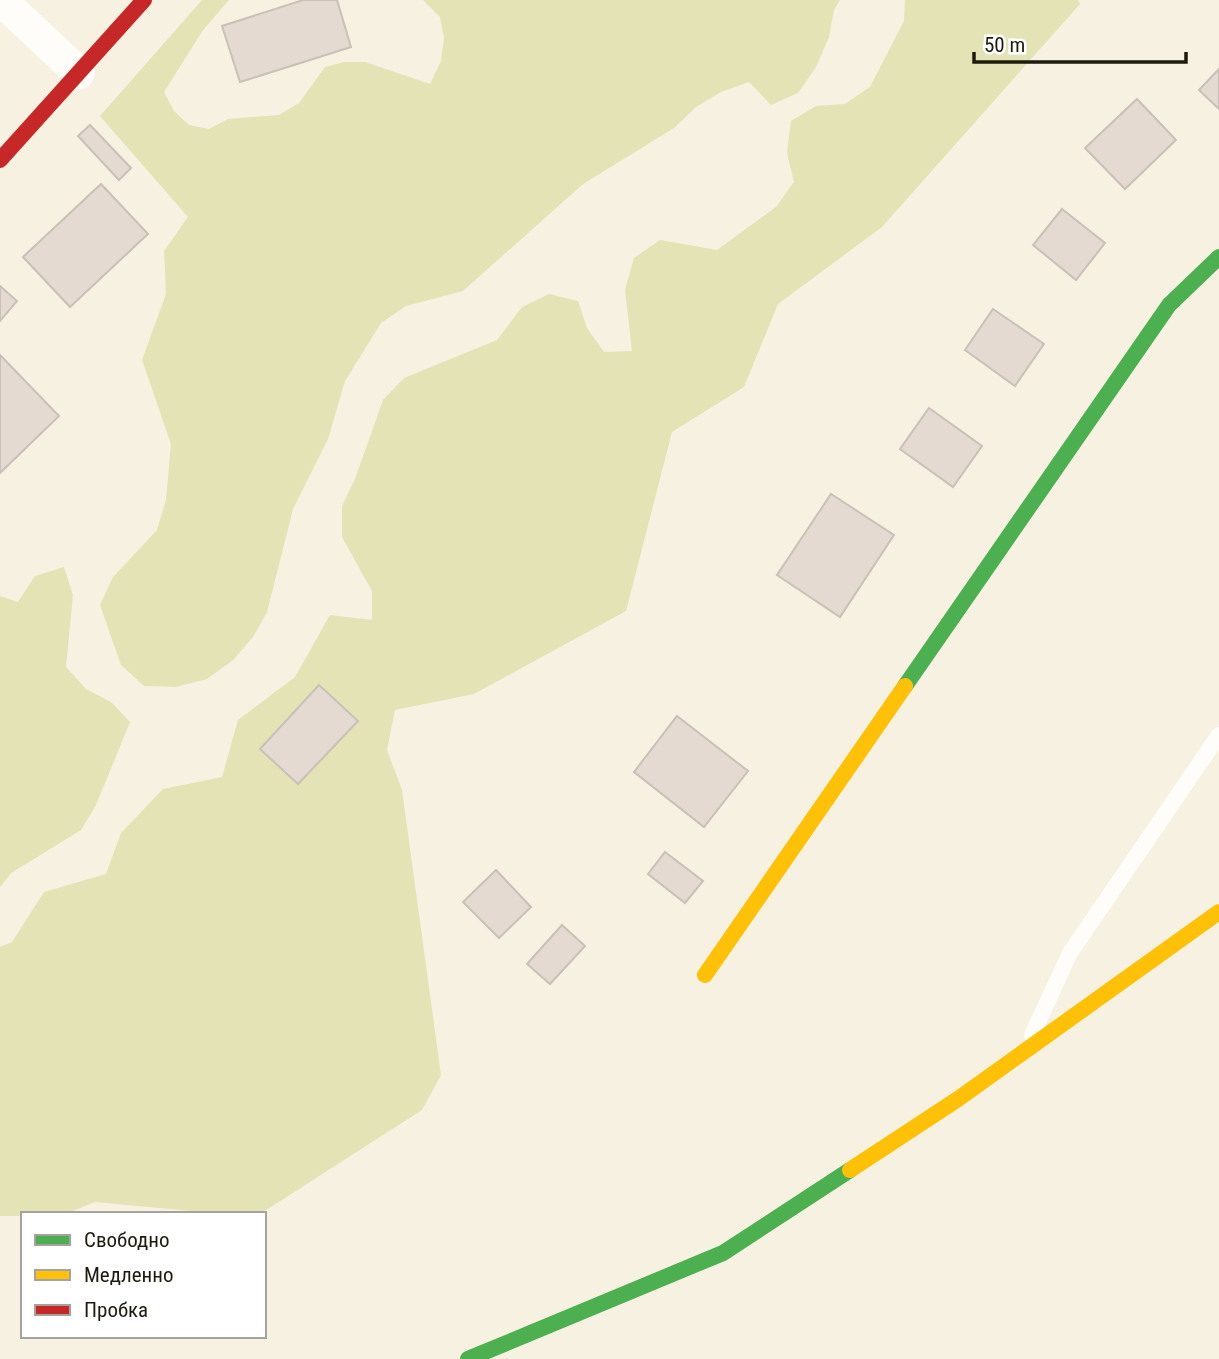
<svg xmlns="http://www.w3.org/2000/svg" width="1219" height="1359" font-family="'Roboto Condensed',sans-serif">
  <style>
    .green { fill: #e3e3b6 }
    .building { fill: #e5dad2; stroke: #c9c0b7; stroke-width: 2 }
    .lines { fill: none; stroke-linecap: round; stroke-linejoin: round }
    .lane { stroke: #fefdfa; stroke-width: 16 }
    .street { stroke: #fefdfa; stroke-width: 32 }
    .fast { stroke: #4caf50; stroke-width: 16 }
    .slow { stroke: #ffc107; stroke-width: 16 }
    .jam { stroke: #c62828; stroke-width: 16 }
  </style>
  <rect width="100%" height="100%" fill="#f6f1e0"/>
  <g class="green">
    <path d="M 202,0 L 229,0 L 203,30 L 164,92 L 174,111 L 189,125 L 209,129 L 228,119 L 279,115 L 299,103 L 325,67 L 344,62 L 365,62 L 430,84 L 441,61 L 444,38 L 440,17 L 423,0 L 840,0 L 834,10 L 829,37 L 816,67 L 798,93 L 771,105 L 749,82 L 721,92 L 696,107 L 674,128 L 583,184 L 463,291 L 406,306 L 381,323 L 345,381 L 328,439 L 293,509 L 267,612 L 253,637 L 233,660 L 207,679 L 176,687 L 144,686 L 121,665 L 100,605 L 113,577 L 157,530 L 166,500 L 171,444 L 142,360 L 166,294 L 164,251 L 188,217 L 100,116 Z"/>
    <path d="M 905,0 L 1078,0 L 1080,4 L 882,227 L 778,304 L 744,387 L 672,432 L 626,611 L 474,694 L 395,710 L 387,750 L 402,790 L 441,1075 L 422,1110 L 260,1214 L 224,1214 L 95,1202 L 65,1214 L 23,1214 L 23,1216 L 0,1216 L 0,947 L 12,942 L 44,892 L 106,874 L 121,833 L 163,789 L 222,777 L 238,720 L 295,677 L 330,615 L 372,620 L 372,591 L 342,537 L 342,506 L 355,479 L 383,400 L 404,378 L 497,340 L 522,307 L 549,294 L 578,301 L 587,328 L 604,352 L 632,351 L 625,290 L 634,258 L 660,240 L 717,250 L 776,207 L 794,182 L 787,153 L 791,121 L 816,106 L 845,104 L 870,87 L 904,21 Z"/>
    <path d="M 64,567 L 73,595 L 66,667 L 86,689 L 111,702 L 130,722 L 96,805 L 81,830 L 11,873 L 0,887 L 0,596 L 18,602 L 35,576 Z"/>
  </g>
  <g class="building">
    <path d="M 303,0 L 337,0 L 351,47 L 240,82 L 222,26 Z"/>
    <path d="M 1219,69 L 1219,109 L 1199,90 Z"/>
    <path d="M 1137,99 L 1176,140 L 1125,189 L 1085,148 Z"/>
    <path d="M 90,125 L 131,168 L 119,180 L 78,136 Z"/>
    <path d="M 101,184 L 148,234 L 70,307 L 23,257 Z"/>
    <path d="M 1062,209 L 1105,243 L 1076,280 L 1033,245 Z"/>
    <path d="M 0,286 L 17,301 L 0,321 Z"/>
    <path d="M 993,309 L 1044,344 L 1015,386 L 965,350 Z"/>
    <path d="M 0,355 L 59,416 L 0,473 Z"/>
    <path d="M 929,408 L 982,446 L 953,487 L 900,449 Z"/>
    <path d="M 831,494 L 894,535 L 840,617 L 777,575 Z"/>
    <path d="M 319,685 L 358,721 L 298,784 L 260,749 Z"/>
    <path d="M 677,716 L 748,771 L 704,827 L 634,772 Z"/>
    <path d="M 665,852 L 703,881 L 685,903 L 648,874 Z"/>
    <path d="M 496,870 L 531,907 L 499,938 L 463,902 Z"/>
    <path d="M 562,925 L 585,946 L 550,984 L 527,964 Z"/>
  </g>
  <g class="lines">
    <path class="lane" d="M 1032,1035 L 1070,953 L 1219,735"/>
    <path class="street" d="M 1,0 L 79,73"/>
    <g class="fast">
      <path d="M 905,686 L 1169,305 L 1219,257"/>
      <path d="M 468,1359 L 723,1253 L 850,1170"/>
    </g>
    <g class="slow">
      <path d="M 705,975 L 905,686"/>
      <path d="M 850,1170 L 958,1099 L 1219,912"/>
    </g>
    <path class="jam" d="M 0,160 L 144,0"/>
  </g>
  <rect x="21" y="1212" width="245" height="126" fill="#ffffff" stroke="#a5a39e" stroke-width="2"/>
  <rect x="35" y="1235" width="35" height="10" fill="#4caf50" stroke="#a5a39e" stroke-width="2"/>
  <text x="84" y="1247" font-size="21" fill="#1e1a0d">Свободно</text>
  <rect x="35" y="1270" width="35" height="10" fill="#ffc107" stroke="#a5a39e" stroke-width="2"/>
  <text x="84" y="1282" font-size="21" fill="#1e1a0d">Медленно</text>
  <rect x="35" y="1305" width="35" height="10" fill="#c62828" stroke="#a5a39e" stroke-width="2"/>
  <text x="84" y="1317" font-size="21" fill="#1e1a0d">Пробка</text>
  <path d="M974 52v10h212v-10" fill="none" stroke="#1e1a0d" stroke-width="3.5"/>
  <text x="984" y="52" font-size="21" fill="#1e1a0d" stroke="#ffffff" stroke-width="5" paint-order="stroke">50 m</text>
</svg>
